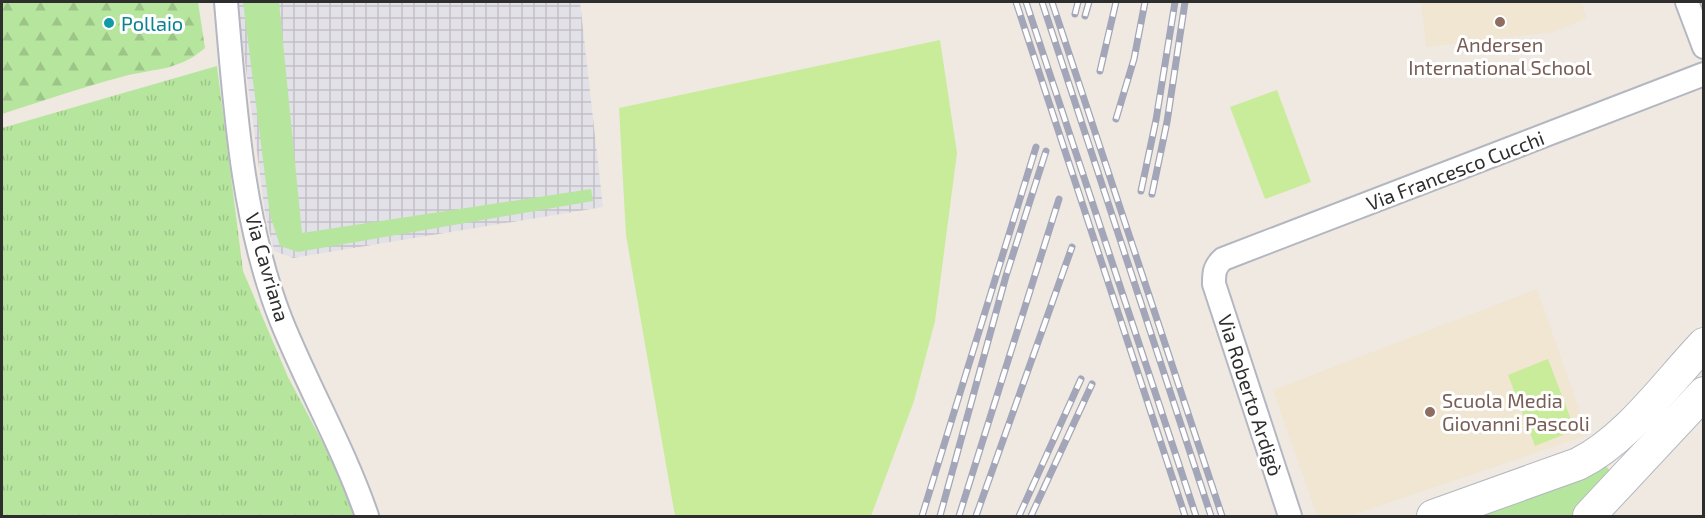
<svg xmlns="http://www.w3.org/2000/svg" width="1705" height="518" font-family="'Exo 2',sans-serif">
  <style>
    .industrial { fill: url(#industrial-grid) }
    .education { fill: #f0e6d1 }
    .grass { fill: #b6e59e }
    .forest { fill: url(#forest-firs) }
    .park { fill: url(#park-tufts) }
    .pitch { fill: #c9ec9a }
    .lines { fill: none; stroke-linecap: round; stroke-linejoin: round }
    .street-casing { stroke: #b4b7c1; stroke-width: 26 }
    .secondary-casing { stroke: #b4b7c1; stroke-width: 34 }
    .street { stroke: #fff; stroke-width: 22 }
    .secondary { stroke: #fff; stroke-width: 32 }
    .rail-casing { stroke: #a3a6b8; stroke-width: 7 }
    .rail { stroke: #fff; stroke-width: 4.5; stroke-dasharray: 14; stroke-linecap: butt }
    .education-dot { fill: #8d6e63; stroke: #fff; stroke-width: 2 }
    .culture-dot { fill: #0f9aa8; stroke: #fff; stroke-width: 2 }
    .labels { text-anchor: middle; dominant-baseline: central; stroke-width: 6; stroke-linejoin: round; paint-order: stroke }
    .culture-label { font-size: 20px; fill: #0d838f; stroke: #fff; text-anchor: start }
    .education-label { font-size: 20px; fill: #785e54; stroke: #fff }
    .street-label { font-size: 20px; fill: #2e2e2e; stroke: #fff }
  </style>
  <defs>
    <pattern id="industrial-grid" width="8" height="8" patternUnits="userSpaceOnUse" patternTransform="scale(1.5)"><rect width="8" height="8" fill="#e3e1e8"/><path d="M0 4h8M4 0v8" fill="none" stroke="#c3c1c7"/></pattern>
    <pattern id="forest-firs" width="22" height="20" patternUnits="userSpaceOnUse" patternTransform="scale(1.5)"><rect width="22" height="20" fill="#b6e59e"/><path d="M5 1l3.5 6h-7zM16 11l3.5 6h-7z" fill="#9dc588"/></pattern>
    <pattern id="park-tufts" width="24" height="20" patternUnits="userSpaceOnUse" patternTransform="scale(1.5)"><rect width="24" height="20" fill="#b6e59e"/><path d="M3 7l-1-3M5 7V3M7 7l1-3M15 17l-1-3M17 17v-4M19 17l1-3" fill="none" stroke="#9dc588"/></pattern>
  </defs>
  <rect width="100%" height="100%" fill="#efe9e1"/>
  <path class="industrial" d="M 237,2 L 580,2 L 603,207 L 293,258 L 274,251 L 265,213 Z"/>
  <g class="education">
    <path d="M 1421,2 L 1581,2 L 1587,18 L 1553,32 L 1426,47 Z"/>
    <path d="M 1537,289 L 1588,435 L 1350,516 L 1317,516 L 1273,390 Z"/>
  </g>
  <g class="grass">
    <path d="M 243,2 L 279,2 L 302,233 L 591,189 L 593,201 L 298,252 L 280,246 L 270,215 Z"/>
    <path d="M 1604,464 L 1615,476 L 1577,516 L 1468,516 Z"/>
  </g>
  <path class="forest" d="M 2,2 L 198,2 L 205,48 C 178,71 157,68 125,76 C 83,87 42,101 2,114 Z"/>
  <path class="park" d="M 217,66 L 243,271 L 288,377 L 333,462 L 354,516 L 2,516 L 2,128 Z"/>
  <g class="pitch">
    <path d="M 940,40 L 957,153 L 935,321 L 914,401 L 871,516 L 675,516 L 626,235 L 619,108 Z"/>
    <path d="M 1277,90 L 1311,182 L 1265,199 L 1230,107 Z"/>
    <path d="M 1548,359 L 1575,430 L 1535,446 L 1508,375 Z"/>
  </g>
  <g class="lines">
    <g class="street-casing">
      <g id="street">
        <path d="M 226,2 C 235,107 242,221 281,320 C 308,387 344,449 367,516"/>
        <path d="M 1687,2 L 1704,47"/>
        <path d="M 1290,516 L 1214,284 C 1214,273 1214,267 1223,259 L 1704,74"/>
      </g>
    </g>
    <g class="secondary-casing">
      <g id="secondary">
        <path d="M 1433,516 L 1578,464 C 1627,440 1666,384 1704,344"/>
        <path d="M 1589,516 L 1704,393"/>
      </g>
    </g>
    <use href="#street" class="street"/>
    <use href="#secondary" class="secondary"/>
    <g class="rail-casing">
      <g id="rail">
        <path d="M 1016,2 L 1185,516"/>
        <path d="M 1026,2 L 1196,516"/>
        <path d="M 1042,2 L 1211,516"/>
        <path d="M 1052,2 L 1222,516"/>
        <path d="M 1075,14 L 1078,2"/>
        <path d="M 1085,16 L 1089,2"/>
        <path d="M 1100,71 L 1116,2"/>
        <path d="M 1116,119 L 1134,59 L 1145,2"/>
        <path d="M 1141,191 L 1156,120 L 1175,2"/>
        <path d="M 1152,194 L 1167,122 L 1185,2"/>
        <path d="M 922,516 L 1036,147"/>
        <path d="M 940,516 L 1006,276 L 1046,151"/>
        <path d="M 959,516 L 1059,199"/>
        <path d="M 976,516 L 1072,247"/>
        <path d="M 1019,516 L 1081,379"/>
        <path d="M 1031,516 L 1092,384"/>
      </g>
    </g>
    <use href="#rail" class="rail"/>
  </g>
  <g class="education-dot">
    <circle cx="1500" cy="22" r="6"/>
    <circle cx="1430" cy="412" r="6"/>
  </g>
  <circle class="culture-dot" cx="109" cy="23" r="6"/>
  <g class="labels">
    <g class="culture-label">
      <text x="121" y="23">Pollaio</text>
    </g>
    <g class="education-label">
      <text x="1500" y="44">Andersen<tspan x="1500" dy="23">International School</tspan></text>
      <text x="1442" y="400" text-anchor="start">Scuola Media<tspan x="1442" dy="23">Giovanni Pascoli</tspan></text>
    </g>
    <g class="street-label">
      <text transform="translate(1455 170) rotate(-21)">Via Francesco Cucchi</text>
      <text transform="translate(268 267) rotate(74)">Via Cavriana</text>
      <text transform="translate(1251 395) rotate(72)">Via Roberto Ardigò</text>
    </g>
  </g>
  <rect width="1705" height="518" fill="none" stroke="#2e2e2e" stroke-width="6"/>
</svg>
